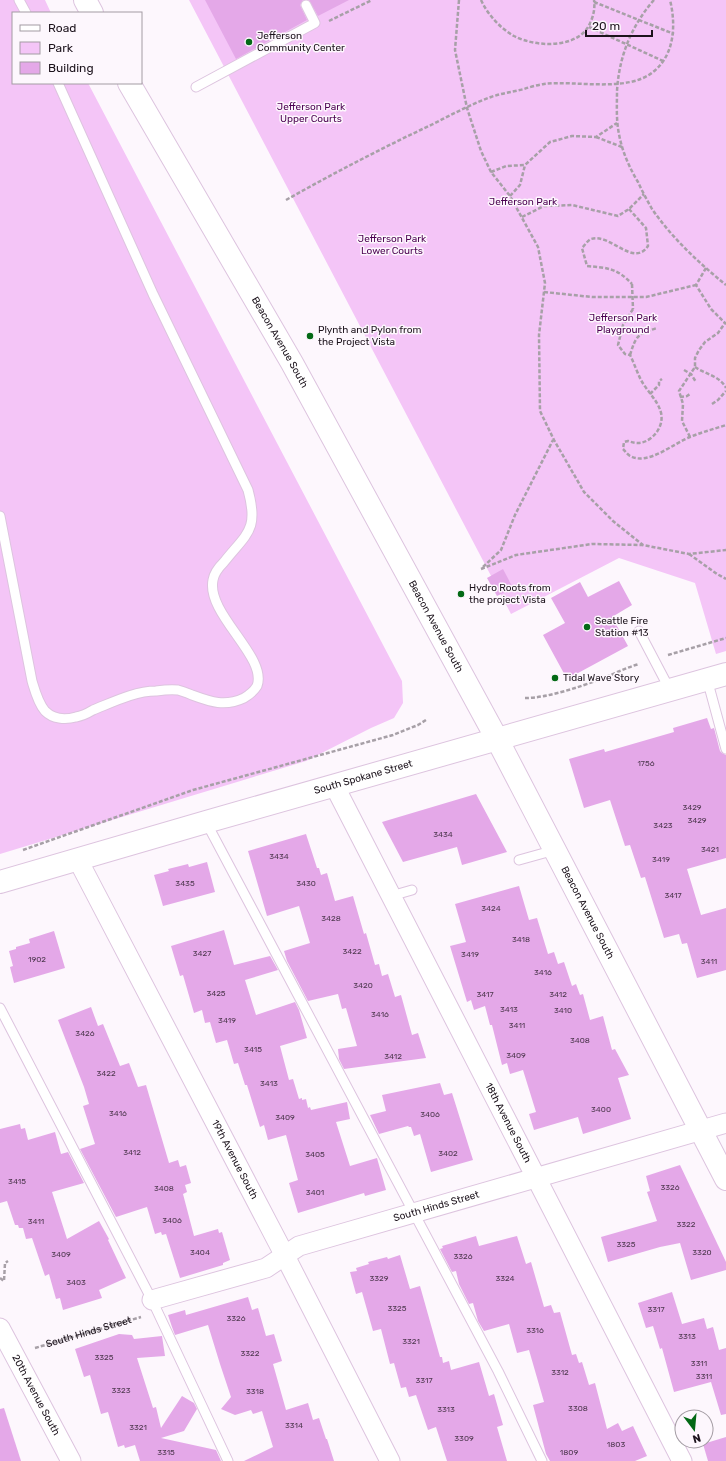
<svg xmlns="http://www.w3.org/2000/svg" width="726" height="1461" font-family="Rubik,sans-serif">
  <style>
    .green { fill: #f4c5f7 }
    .building { fill: #e4a8e8 }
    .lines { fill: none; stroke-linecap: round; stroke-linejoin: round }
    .lane-casing { stroke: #ddc4df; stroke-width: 11 }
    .street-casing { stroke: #ddc4df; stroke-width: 21 }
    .secondary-casing { stroke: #ddc4df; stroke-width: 24 }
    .path { stroke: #a7a0a7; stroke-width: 2.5; stroke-dasharray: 4 2; stroke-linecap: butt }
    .lane { stroke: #fff; stroke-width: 9 }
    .street { stroke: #fff; stroke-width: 19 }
    .secondary { stroke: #fff; stroke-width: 22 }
    .path-bridge { stroke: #a7a0a7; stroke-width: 2.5; stroke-dasharray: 4 2; stroke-linecap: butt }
    .poi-dot { fill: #036915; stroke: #fdf7fd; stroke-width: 1.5 }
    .labels { text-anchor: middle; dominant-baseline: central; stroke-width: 3; stroke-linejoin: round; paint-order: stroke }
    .number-label { font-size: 8px; fill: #4e384f }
    .poi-label { font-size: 10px; fill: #1c131c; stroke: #fdf7fd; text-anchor: start }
    .park-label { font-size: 10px; fill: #4b0051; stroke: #fdf7fd }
    .street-label { font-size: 10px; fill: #1c131c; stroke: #fdf7fd }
  </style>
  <rect width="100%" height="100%" fill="#fdf7fd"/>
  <g class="green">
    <path d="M 0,0 L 45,0 L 51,13 L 13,13 L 13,83 L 88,83 L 402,681 L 403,703 L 394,718 L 371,728 L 306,761 L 0,854 Z"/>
    <path d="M 189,0 L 726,0 L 726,651 L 716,654 L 695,583 L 619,558 L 511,614 Z"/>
  </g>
  <g class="building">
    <path d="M 205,0 L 303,0 L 300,5 L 307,20 L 236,59 Z"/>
    <path d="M 309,0 L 349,0 L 318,16 Z"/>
    <path d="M 503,569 L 513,588 L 497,596 L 487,578 Z"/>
    <path d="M 619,581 L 632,605 L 612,617 L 628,646 L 567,679 L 543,635 L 565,623 L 551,598 L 580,582 L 588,597 Z"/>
    <path d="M 707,718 L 711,729 L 714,728 L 720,751 L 722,753 L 726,755 L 726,858 L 687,869 L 701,915 L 726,908 L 726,970 L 697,978 L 687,943 L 682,944 L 679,934 L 664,938 L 645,877 L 641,878 L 630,845 L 625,846 L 610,800 L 584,808 L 569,759 L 604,749 L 605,752 L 674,732 L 673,728 Z"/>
    <path d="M 476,794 L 507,852 L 462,865 L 457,847 L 403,862 L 382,822 Z"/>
    <path d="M 306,834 L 317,868 L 319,868 L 321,875 L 327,873 L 335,901 L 353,896 L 364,934 L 366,933 L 375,965 L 379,964 L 382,976 L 388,974 L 395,997 L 401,995 L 412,1035 L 418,1033 L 426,1058 L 344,1069 L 339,1059 L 338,1049 L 357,1046 L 346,1008 L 342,1009 L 338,994 L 308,1001 L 287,961 L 284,951 L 310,943 L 299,906 L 267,916 L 248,851 Z"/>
    <path d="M 207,862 L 215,892 L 163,906 L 154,875 L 169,871 L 168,869 L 188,864 L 189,867 Z"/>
    <path d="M 519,886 L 529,920 L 537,918 L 548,954 L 554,952 L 558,964 L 564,962 L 572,986 L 576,984 L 580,995 L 583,994 L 590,1020 L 603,1016 L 612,1050 L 615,1049 L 629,1075 L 618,1078 L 631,1119 L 583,1134 L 578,1117 L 534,1130 L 529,1114 L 536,1112 L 523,1070 L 510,1074 L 507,1063 L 502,1065 L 492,1025 L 490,1025 L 485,1006 L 474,1010 L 471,1000 L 467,1002 L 450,946 L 466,942 L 455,904 Z"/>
    <path d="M 224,930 L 234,965 L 270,956 L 278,970 L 245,980 L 256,1015 L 295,1002 L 299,1010 L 307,1038 L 280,1046 L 289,1080 L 293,1079 L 299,1099 L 302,1098 L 302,1100 L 306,1099 L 308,1108 L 310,1107 L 311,1110 L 347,1102 L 350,1119 L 336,1122 L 350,1166 L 377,1158 L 386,1190 L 365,1196 L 364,1193 L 298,1213 L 289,1183 L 298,1180 L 286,1135 L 268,1140 L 264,1125 L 260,1127 L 247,1085 L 245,1085 L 238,1063 L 234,1064 L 227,1040 L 216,1043 L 210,1022 L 205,1023 L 202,1010 L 194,1013 L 183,975 L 180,976 L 171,946 Z"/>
    <path d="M 54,931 L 65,968 L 14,983 L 10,967 L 13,966 L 9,951 L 16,949 L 16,947 L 30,943 L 29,939 L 32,938 Z"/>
    <path d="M 91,1007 L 98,1026 L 103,1024 L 120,1066 L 129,1063 L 138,1087 L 146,1085 L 169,1163 L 178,1160 L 180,1167 L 186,1165 L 191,1183 L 185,1185 L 187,1192 L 183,1194 L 194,1236 L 218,1229 L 219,1233 L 222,1232 L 230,1260 L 223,1263 L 223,1265 L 180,1278 L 166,1234 L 162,1235 L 161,1232 L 155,1234 L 147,1207 L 116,1217 L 80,1149 L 95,1144 L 83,1106 L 89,1104 L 84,1087 L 58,1020 Z"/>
    <path d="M 440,1083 L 444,1095 L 452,1093 L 473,1160 L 431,1172 L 420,1134 L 414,1136 L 411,1127 L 409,1127 L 408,1126 L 379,1134 L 370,1115 L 386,1111 L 382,1095 Z"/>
    <path d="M 20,1124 L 21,1129 L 25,1128 L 28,1140 L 55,1132 L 61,1154 L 68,1152 L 84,1183 L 52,1192 L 67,1239 L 99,1221 L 109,1239 L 108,1240 L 126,1278 L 99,1290 L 102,1298 L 63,1310 L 60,1298 L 56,1299 L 49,1274 L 45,1276 L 32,1238 L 26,1239 L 23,1228 L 19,1228 L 18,1225 L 15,1225 L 7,1201 L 0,1203 L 0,1129 Z"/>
    <path d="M 680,1165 L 726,1262 L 726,1270 L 691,1280 L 680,1243 L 660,1247 L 608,1262 L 601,1237 L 657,1221 L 647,1192 L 650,1191 L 646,1176 Z"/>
    <path d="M 476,1236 L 479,1246 L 517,1236 L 526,1264 L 531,1262 L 544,1307 L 551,1305 L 554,1313 L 560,1312 L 572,1355 L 576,1354 L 579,1363 L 582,1362 L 589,1385 L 595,1383 L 607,1429 L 618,1423 L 622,1431 L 633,1426 L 647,1456 L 635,1461 L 550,1461 L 546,1454 L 533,1405 L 544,1402 L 529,1350 L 517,1353 L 509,1324 L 484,1331 L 478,1321 L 473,1303 L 469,1304 L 459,1284 L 456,1271 L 452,1272 L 440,1249 L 443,1248 L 442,1246 Z"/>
    <path d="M 400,1255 L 410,1289 L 420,1286 L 440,1357 L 442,1357 L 443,1363 L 449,1361 L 451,1370 L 479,1362 L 489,1396 L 494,1394 L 503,1425 L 497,1427 L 507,1461 L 447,1461 L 436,1427 L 428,1430 L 416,1395 L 409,1397 L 406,1387 L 401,1388 L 394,1363 L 390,1364 L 381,1329 L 373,1331 L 362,1292 L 356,1294 L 350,1272 L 357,1271 L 356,1268 L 369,1264 L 368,1262 L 387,1257 L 388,1259 Z"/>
    <path d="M 672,1292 L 682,1324 L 704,1318 L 707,1329 L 713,1327 L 719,1350 L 726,1348 L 726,1414 L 721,1415 L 711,1382 L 674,1392 L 662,1348 L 660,1349 L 653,1326 L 646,1328 L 638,1303 Z"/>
    <path d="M 248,1297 L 252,1310 L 258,1308 L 266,1336 L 274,1334 L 282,1361 L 273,1364 L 286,1410 L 308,1403 L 313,1420 L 319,1418 L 326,1439 L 327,1439 L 334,1461 L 244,1461 L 273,1447 L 262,1411 L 253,1414 L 251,1410 L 235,1415 L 221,1409 L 231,1397 L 220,1364 L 208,1325 L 175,1335 L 172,1327 L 168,1315 L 185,1310 L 186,1315 Z"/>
    <path d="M 119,1334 L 132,1335 L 134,1339 L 162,1336 L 165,1356 L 137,1358 L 153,1408 L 156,1407 L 161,1428 L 182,1396 L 194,1403 L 197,1409 L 184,1431 L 161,1438 L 216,1450 L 221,1461 L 140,1461 L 135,1445 L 125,1448 L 124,1445 L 118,1447 L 108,1412 L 101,1414 L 90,1375 L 84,1377 L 75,1349 Z"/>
    <path d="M 4,1408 L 21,1461 L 0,1461 L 0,1409 Z"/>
    <path d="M 726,1437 L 726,1461 L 708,1461 L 703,1444 Z"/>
  </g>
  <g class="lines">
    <g class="lane-casing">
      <g id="lane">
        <path d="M 19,0 L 26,13"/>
        <path d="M 196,87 L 315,23 L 306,5"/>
        <path d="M 0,516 L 32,681 C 35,691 38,703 45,711 C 53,719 65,720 76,717 C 82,716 88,713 93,710 C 113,702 135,691 156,691 C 163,690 171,689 178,690 C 182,691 187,693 192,695 C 211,702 225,707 244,698 C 249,695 254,691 257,686 C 268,657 206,614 213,580 C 214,573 219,567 224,562 C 247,533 259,530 248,490 L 153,294 L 58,83"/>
        <path d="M 639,631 L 670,690"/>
        <path d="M 707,679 L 726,749"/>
        <path d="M 206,822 L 498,1371 L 542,1461"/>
        <path d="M 519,860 L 555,850"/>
        <path d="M 391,896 L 412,890"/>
        <path d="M 0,1008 L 152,1300 L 228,1461"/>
      </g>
    </g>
    <g class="street-casing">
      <g id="street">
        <path id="s2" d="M 334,785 L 682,1461"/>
        <path id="s3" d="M 78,860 L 285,1256 L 390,1461"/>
        <path id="s4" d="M 152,1300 L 266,1268 L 299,1246 L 726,1123"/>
        <path id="s5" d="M 0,1328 L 71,1461"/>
      </g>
    </g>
    <g class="secondary-casing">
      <g id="secondary">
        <path d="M 85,0 L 92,13"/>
        <path id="s6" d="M 129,83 L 292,363 L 400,561 L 497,739 L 726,1179"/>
        <path id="s7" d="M 0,882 L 206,822 L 726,674"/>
      </g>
    </g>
    <g class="path">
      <path d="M 459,0 L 455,50 L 467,108 L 481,151 L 491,172 L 510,196 L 538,247 L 545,283 L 539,335 L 540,411 L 554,440 L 584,492 L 613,521 L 643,545 L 689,554 L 726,550"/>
      <path d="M 481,0 C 488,15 500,28 514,36 C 537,48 581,49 591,21 C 594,14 595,7 594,0"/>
      <path d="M 654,0 C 631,26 619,57 617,91 C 617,105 616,120 619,134 C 622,151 629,167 638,182 C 642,191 647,200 652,209 C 672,238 699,263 726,285"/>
      <path d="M 594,2 L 674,34"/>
      <path d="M 329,21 L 372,0"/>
      <path d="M 589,27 L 663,61"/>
      <path d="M 596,137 L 622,147"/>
      <path d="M 491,172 L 506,166 L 525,165 L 550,142 L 572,136 L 596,137 L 617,123"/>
      <path d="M 510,196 L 520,185 L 525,165"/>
      <path d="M 286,200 C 334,173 382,148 431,125 C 451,115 471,104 491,97 C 502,93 513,92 524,89 C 530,87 537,85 544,84 C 576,80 627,93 653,72 C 675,55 676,24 670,0"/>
      <path d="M 629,209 L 646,228 L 648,246 C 633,268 611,233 591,239 C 588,240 585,245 582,248 L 587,266 C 608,268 617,268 632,284"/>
      <path d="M 522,217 L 544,206 L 572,205 L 618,216 L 629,209 L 644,194"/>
      <path d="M 706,268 L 696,285 L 711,309 L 726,324"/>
      <path d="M 544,292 L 592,297 L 646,297 L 696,285"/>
      <path d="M 633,309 L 623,325 L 618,345 L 625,354 L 630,355 C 634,363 637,372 641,380 C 649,395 667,408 660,426 C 658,431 655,435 651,438 C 643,444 637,444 628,441 L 624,442 L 623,449 C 625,451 627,454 630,456 C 648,466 674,443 690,437 C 702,432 714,429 726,425"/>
      <path d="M 630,355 C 636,336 637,334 657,328"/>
      <path d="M 695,367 C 705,374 720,376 726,388"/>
      <path d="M 684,370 L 691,374 L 696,382"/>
      <path d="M 650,394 L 659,385 L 659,381 L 662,379"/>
      <path d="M 680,397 L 687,396 L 690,394"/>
      <path d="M 712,404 L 718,400 L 726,391"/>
      <path d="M 690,437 L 682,421 L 683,404 L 679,391 L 695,367 L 695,358 L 699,350 L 705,342 L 718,333 L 725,323"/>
      <path d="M 689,554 L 717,574 L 726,579"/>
      <path d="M 483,567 L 501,550 L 515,515 L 553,440"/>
      <path d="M 481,569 L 516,555 L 592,544 L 643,545"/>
      <path d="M 668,655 L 726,638"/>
      <path d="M 525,698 C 548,698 579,687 601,679 C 614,674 625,668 639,664"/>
      <path d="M 23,850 L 193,790 L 393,735 L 418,725 L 426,720"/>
      <path d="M 0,1278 L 4,1281 L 5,1263 L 8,1261"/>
      <path id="s1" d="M 35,1348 L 141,1317"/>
    </g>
    <use href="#lane" class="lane"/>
    <use href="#street" class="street"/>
    <use href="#secondary" class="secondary"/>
    <path class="path-bridge" d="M 632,284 L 633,309"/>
  </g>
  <g class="poi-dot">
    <circle cx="249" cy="42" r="4"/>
    <circle cx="310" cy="336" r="4"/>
    <circle cx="461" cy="594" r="4"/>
    <circle cx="587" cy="627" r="4"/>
    <circle cx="555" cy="678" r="4"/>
  </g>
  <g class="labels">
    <g class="number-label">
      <text x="646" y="763">1756</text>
      <text x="692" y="807">3429</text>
      <text x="697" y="820">3429</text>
      <text x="663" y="825">3423</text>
      <text x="443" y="834">3434</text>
      <text x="710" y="849">3421</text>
      <text x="279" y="856">3434</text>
      <text x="661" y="859">3419</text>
      <text x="185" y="883">3435</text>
      <text x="306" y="883">3430</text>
      <text x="673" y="895">3417</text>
      <text x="491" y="908">3424</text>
      <text x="331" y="918">3428</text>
      <text x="521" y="939">3418</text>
      <text x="352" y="951">3422</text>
      <text x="202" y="953">3427</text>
      <text x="470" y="954">3419</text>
      <text x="37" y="959">1902</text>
      <text x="709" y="961">3411</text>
      <text x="543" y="972">3416</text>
      <text x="363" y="985">3420</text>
      <text x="216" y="993">3425</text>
      <text x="485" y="994">3417</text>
      <text x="558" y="994">3412</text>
      <text x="509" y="1009">3413</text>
      <text x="563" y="1010">3410</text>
      <text x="380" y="1014">3416</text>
      <text x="227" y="1020">3419</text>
      <text x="517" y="1025">3411</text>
      <text x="85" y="1033">3426</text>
      <text x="580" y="1040">3408</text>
      <text x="253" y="1049">3415</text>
      <text x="516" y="1055">3409</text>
      <text x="393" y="1056">3412</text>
      <text x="106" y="1073">3422</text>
      <text x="269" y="1083">3413</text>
      <text x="601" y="1109">3400</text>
      <text x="118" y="1113">3416</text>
      <text x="430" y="1114">3406</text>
      <text x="285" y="1117">3409</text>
      <text x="132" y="1152">3412</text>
      <text x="448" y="1153">3402</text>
      <text x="315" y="1154">3405</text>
      <text x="17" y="1181">3415</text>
      <text x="670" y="1187">3326</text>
      <text x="164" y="1188">3408</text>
      <text x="315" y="1192">3401</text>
      <text x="172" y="1220">3406</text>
      <text x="36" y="1221">3411</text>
      <text x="686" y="1224">3322</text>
      <text x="626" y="1244">3325</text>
      <text x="200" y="1252">3404</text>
      <text x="702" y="1252">3320</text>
      <text x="61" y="1254">3409</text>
      <text x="463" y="1256">3326</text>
      <text x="379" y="1278">3329</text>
      <text x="505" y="1278">3324</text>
      <text x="76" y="1282">3403</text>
      <text x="397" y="1308">3325</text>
      <text x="656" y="1309">3317</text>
      <text x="236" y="1318">3326</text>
      <text x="535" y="1330">3316</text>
      <text x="687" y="1336">3313</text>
      <text x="411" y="1341">3321</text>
      <text x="250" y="1353">3322</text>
      <text x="104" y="1357">3325</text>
      <text x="699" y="1363">3311</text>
      <text x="560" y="1372">3312</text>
      <text x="704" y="1376">3311</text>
      <text x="424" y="1380">3317</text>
      <text x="121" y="1390">3323</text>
      <text x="255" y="1391">3318</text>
      <text x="578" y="1408">3308</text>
      <text x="446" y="1409">3313</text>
      <text x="294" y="1425">3314</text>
      <text x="138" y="1427">3321</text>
      <text x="464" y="1438">3309</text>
      <text x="616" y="1444">1803</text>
      <text x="166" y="1452">3315</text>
      <text x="569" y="1452">1809</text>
    </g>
    <g class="poi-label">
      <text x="257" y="36">Jefferson<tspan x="257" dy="12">Community Center</tspan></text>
      <text x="318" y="330">Plynth and Pylon from<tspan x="318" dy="12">the Project Vista</tspan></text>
      <text x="469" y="588">Hydro Roots from<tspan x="469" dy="12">the project Vista</tspan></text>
      <text x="595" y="621">Seattle Fire<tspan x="595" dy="12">Station #13</tspan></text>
      <text x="563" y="678">Tidal Wave Story</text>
    </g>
    <g class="park-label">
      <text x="311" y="107">Jefferson Park<tspan x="311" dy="12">Upper Courts</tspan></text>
      <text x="523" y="202">Jefferson Park</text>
      <text x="392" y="239">Jefferson Park<tspan x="392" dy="12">Lower Courts</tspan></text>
      <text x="623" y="318">Jefferson Park<tspan x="623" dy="12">Playground</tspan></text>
    </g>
    <g class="street-label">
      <text stroke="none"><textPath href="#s6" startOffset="300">Beacon Avenue South</textPath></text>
      <text stroke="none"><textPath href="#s6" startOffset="624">Beacon Avenue South</textPath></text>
      <text stroke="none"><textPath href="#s7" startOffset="378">South Spokane Street</textPath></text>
      <text stroke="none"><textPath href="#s6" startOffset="948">Beacon Avenue South</textPath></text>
      <text stroke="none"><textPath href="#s2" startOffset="380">18th Avenue South</textPath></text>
      <text stroke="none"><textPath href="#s3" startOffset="338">19th Avenue South</textPath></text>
      <text stroke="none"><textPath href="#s4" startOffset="301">South Hinds Street</textPath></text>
      <text stroke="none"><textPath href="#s1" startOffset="56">South Hinds Street</textPath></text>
      <text stroke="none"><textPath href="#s5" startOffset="76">20th Avenue South</textPath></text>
    </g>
  </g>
  <rect x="12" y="12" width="130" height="72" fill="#fdf7fd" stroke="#a39ca3"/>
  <rect x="20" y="25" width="20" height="6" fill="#ffffff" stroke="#a39ca3"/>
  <text x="48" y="32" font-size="12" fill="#1c131c">Road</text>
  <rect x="20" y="42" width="20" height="12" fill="#f4c5f7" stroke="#a39ca3"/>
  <text x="48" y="52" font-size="12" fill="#1c131c">Park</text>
  <rect x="20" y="62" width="20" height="12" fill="#e4a8e8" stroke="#a39ca3"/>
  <text x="48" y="72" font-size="12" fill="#1c131c">Building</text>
  <g transform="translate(694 1429) rotate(164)"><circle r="19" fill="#fdf7fd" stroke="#a39ca3"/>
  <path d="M0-3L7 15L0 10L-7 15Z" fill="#036915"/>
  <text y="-6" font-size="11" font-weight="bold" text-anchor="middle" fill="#1c131c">N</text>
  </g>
  <path d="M586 30v6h66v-6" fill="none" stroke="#1c131c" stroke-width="2"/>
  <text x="592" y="30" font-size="12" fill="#1c131c" stroke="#fdf7fd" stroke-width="3" paint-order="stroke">20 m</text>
</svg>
